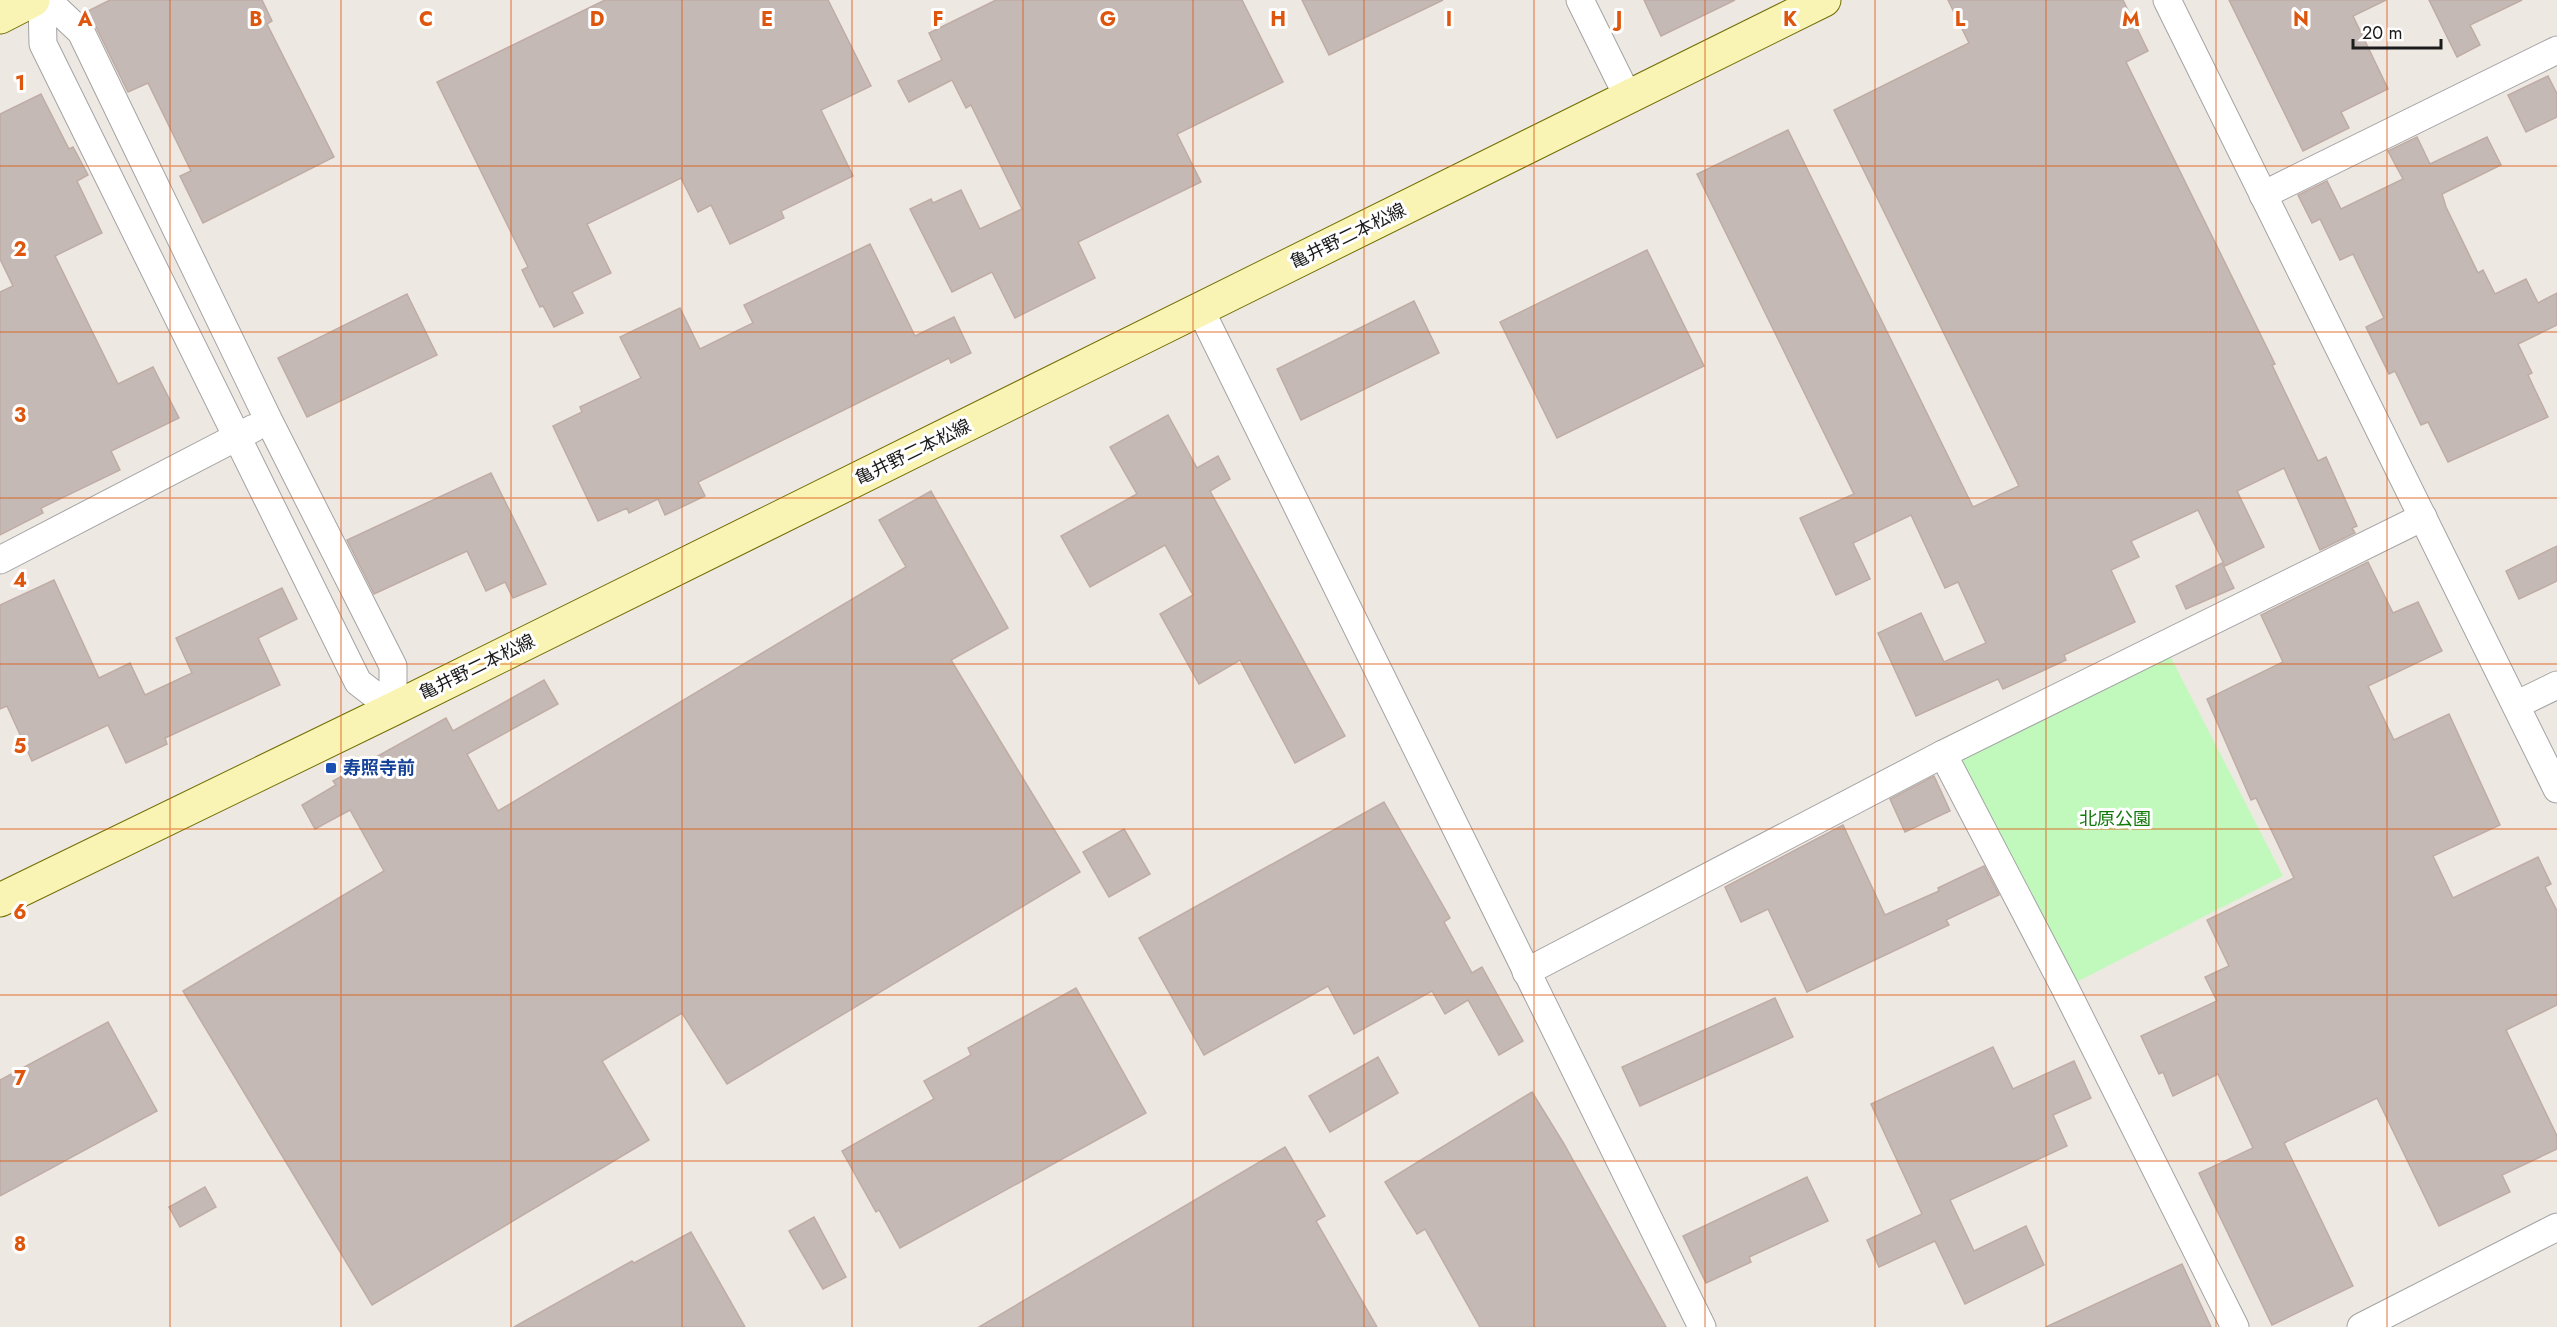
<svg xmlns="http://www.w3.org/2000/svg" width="2557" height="1327" font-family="Jost,'Noto Sans JP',sans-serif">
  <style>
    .park { fill: #c1f9bd }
    .building { fill: #c5b9b5; stroke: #bfaca4; stroke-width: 1.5 }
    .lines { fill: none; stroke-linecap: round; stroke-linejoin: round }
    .street-casing { stroke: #a3a3a3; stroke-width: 29 }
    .secondary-casing { stroke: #726e04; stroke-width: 35 }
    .street { stroke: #fff; stroke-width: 27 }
    .secondary { stroke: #f9f3b4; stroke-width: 33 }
    .grid { fill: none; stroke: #de560d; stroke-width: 1.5; stroke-opacity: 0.55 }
    .transit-dot { fill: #1a4fb4; stroke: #fff; stroke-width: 2 }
    .labels { text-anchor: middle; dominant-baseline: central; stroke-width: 6; stroke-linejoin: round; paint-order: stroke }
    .street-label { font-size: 18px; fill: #1c1c1c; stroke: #fff }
    .transit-label { font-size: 18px; font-weight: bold; fill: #164399; stroke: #fff; text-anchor: start }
    .park-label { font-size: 18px; fill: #12790b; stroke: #fff }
    .grid-label { font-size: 20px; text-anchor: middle; font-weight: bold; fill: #de560d; stroke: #fff; stroke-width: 6; stroke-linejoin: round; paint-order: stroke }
  </style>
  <rect width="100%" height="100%" fill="#eee8e2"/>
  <path class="park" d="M 2164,644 L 2283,876 L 2065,988 L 1943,754 Z"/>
  <g class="building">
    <path d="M 110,0 L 262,0 L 272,21 L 267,24 L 334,157 L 203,223 L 180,176 L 191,171 L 148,83 L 128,92 L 95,25 L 86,12 Z"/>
    <path d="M 605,0 L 828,0 L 871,86 L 821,110 L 853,176 L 781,211 L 784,218 L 730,244 L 711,205 L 698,212 L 681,178 L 587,224 L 611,273 L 572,292 L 583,313 L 554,327 L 543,306 L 540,307 L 522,270 L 528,267 L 437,82 Z"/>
    <path d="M 996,0 L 1242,0 L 1283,82 L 1177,134 L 1201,182 L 1078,242 L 1095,278 L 1015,318 L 992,272 L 952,292 L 910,209 L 931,199 L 933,203 L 961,190 L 980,229 L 1022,209 L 971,105 L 966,108 L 952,80 L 909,102 L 898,81 L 942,60 L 929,33 Z"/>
    <path d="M 1302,0 L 1443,0 L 1329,55 Z"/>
    <path d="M 1644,0 L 1735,0 L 1661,36 Z"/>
    <path d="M 1948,0 L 2123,0 L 2148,51 L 2126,62 L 2275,364 L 2272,365 L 2318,461 L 2326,457 L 2357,526 L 2352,528 L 2355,533 L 2320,550 L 2284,468 L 2237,491 L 2264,547 L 2225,566 L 2198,510 L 2131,541 L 2139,557 L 2111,570 L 2135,622 L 2064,655 L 2066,660 L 2003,689 L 1998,679 L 1916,716 L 1878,633 L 1921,613 L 1944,662 L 1986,643 L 1958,582 L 1945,588 L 1911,515 L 1853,543 L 1870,579 L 1836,595 L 1800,518 L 1854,494 L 1697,174 L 1788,130 L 1973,507 L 2019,486 L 1834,110 L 1969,43 Z"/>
    <path d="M 2229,0 L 2386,0 L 2353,16 L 2388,89 L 2341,112 L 2349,128 L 2303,151 Z"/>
    <path d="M 2429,0 L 2522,0 L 2470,25 L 2480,45 L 2457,57 Z"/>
    <path d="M 2548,76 L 2557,94 L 2557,117 L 2526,132 L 2508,95 Z"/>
    <path d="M 41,94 L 69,149 L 73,147 L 88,175 L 77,181 L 102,233 L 55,256 L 118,384 L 153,367 L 179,418 L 111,451 L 120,470 L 41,508 L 43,513 L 0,535 L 0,292 L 13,286 L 0,259 L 0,114 Z"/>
    <path d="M 2417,137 L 2430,164 L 2487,137 L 2501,165 L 2442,194 L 2446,207 L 2478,273 L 2483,270 L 2495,294 L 2526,279 L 2538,303 L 2557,293 L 2557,325 L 2518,344 L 2532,373 L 2528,375 L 2548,417 L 2448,462 L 2428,422 L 2421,425 L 2395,371 L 2389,374 L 2366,327 L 2384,318 L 2353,254 L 2340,260 L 2320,219 L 2312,223 L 2298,195 L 2327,181 L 2341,209 L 2403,179 L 2388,151 Z"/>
    <path d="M 870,244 L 915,336 L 954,317 L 971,353 L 951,363 L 949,358 L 698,482 L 705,496 L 665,515 L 658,499 L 629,513 L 627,508 L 598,521 L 553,426 L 582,412 L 580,407 L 641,378 L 620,337 L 680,308 L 700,349 L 753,323 L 744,305 Z"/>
    <path d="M 1647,250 L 1704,366 L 1557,438 L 1500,322 Z"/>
    <path d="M 407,294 L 437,355 L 307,417 L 278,358 Z"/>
    <path d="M 1414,301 L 1439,353 L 1301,420 L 1277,369 Z"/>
    <path d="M 1168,415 L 1197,468 L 1218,456 L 1230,479 L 1210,491 L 1345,736 L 1295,763 L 1240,660 L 1199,684 L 1160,614 L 1193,595 L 1165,545 L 1090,587 L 1061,536 L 1137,494 L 1110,447 Z"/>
    <path d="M 491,473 L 546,584 L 513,598 L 505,582 L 486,591 L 467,551 L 374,594 L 347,540 Z"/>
    <path d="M 931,491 L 1008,628 L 951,660 L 1080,872 L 727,1084 L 682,1013 L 602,1061 L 649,1140 L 372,1305 L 183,991 L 384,871 L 350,810 L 315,829 L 302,805 L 336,785 L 333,781 L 446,718 L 453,731 L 544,680 L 558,704 L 467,754 L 498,811 L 906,567 L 879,520 Z"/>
    <path d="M 2557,546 L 2557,581 L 2519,599 L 2506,571 Z"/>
    <path d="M 2368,562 L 2393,613 L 2418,602 L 2442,651 L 2368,686 L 2394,740 L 2449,714 L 2500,825 L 2433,856 L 2453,898 L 2538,857 L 2551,884 L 2545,887 L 2557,911 L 2557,1005 L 2506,1030 L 2557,1136 L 2557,1149 L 2502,1175 L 2510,1192 L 2439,1226 L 2377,1098 L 2284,1143 L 2353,1286 L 2272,1325 L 2199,1173 L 2253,1148 L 2218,1074 L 2173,1096 L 2163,1072 L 2159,1074 L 2141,1036 L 2217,1001 L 2205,977 L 2229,966 L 2207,920 L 2294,878 L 2256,798 L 2251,800 L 2207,699 L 2283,662 L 2261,615 Z"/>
    <path d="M 2222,563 L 2234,588 L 2186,609 L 2176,586 Z"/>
    <path d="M 54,580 L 99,678 L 130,663 L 145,695 L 192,673 L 176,638 L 282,588 L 297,619 L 258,638 L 280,685 L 165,738 L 167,744 L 126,763 L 108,725 L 32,761 L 7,706 L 0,709 L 0,605 Z"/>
    <path d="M 1934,776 L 1950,811 L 1905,832 L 1890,799 Z"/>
    <path d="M 1384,802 L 1450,918 L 1444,922 L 1472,973 L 1482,967 L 1523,1041 L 1499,1055 L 1468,1000 L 1445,1014 L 1432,991 L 1354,1034 L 1328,986 L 1204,1055 L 1139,938 Z"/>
    <path d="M 1843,825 L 1885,915 L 1939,891 L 1938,888 L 1984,866 L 1999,895 L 1946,920 L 1949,925 L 1807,992 L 1768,909 L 1741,922 L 1725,887 Z"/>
    <path d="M 1124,829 L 1150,874 L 1109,897 L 1083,852 Z"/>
    <path d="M 1076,988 L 1146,1113 L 900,1248 L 879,1210 L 876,1212 L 842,1151 L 934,1099 L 924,1081 L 971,1055 L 968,1048 Z"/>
    <path d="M 1775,998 L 1793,1037 L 1640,1106 L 1622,1067 Z"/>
    <path d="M 108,1022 L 157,1111 L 0,1196 L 0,1080 Z"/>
    <path d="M 1993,1047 L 2013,1089 L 2074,1061 L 2091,1098 L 2053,1115 L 2067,1146 L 1950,1200 L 1974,1251 L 2026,1226 L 2044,1265 L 1965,1304 L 1935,1241 L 1879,1267 L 1867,1240 L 1922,1214 L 1871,1104 Z"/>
    <path d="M 1378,1057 L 1398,1093 L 1330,1132 L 1309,1096 Z"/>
    <path d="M 1532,1092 L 1564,1144 L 1666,1327 L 1480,1327 L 1425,1229 L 1417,1234 L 1385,1182 Z"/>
    <path d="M 1285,1147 L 1325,1216 L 1316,1221 L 1377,1327 L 979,1327 Z"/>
    <path d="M 1807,1177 L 1828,1221 L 1749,1257 L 1751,1262 L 1706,1283 L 1683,1236 Z"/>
    <path d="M 205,1187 L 216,1207 L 180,1227 L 169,1207 Z"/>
    <path d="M 814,1217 L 846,1277 L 823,1289 L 789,1231 Z"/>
    <path d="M 691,1232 L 745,1327 L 514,1327 L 632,1261 L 634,1263 Z"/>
    <path d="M 2182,1264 L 2211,1327 L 2046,1327 Z"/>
  </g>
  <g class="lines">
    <g class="street-casing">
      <g id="street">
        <path d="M 42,0 L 43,44 L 358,682 L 393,709"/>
        <path d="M 47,0 L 81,32 L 269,421 L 393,666 L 393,709"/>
        <path d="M 1580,0 L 1628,97"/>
        <path d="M 2167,0 L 2557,789"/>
        <path d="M 2263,195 L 2557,50"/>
        <path d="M 1200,309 L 1702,1327"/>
        <path d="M 0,560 L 254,428"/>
        <path d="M 2516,705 L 2557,685"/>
        <path d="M 1943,754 L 2065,988 L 2235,1327"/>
        <path d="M 1526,972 L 1943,754 L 2423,517"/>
        <path d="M 2361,1327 L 2557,1227"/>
      </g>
    </g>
    <g class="secondary-casing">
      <g id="secondary">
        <path d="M 0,17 L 33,0"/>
        <path d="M 0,900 L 393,709 L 1824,0"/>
      </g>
    </g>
    <use href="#street" class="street"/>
    <use href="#secondary" class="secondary"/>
  </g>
  <path class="grid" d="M 170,0 L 170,1327M 341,0 L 341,1327M 511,0 L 511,1327M 682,0 L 682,1327M 852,0 L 852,1327M 1023,0 L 1023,1327M 1193,0 L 1193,1327M 1364,0 L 1364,1327M 1534,0 L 1534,1327M 1705,0 L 1705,1327M 1875,0 L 1875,1327M 2046,0 L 2046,1327M 2216,0 L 2216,1327M 2387,0 L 2387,1327M 0,166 L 2557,166M 0,332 L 2557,332M 0,498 L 2557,498M 0,664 L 2557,664M 0,829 L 2557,829M 0,995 L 2557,995M 0,1161 L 2557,1161"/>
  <rect class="transit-dot" x="325" y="762" width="12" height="12" rx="3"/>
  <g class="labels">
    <g class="street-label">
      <text transform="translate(1348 236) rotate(-26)">亀井野二本松線</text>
      <text transform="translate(913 452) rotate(-26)">亀井野二本松線</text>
      <text transform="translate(477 667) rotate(-26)">亀井野二本松線</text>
    </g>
    <g class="transit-label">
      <text x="343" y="768">寿照寺前</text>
    </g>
    <g class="park-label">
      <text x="2115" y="819">北原公園</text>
    </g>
  </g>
  <g class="grid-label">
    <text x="85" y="26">A</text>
    <text x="256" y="26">B</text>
    <text x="426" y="26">C</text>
    <text x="597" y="26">D</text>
    <text x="767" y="26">E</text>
    <text x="938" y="26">F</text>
    <text x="1108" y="26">G</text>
    <text x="1278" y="26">H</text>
    <text x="1449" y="26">I</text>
    <text x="1619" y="26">J</text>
    <text x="1790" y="26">K</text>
    <text x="1960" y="26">L</text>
    <text x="2131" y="26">M</text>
    <text x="2301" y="26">N</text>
    <text x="20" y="90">1</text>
    <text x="20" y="256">2</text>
    <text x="20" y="422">3</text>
    <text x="20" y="587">4</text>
    <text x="20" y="753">5</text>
    <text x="20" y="919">6</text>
    <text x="20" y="1085">7</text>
    <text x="20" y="1251">8</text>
  </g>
  <path d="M2353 39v9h88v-9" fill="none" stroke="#1c1c1c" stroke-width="3"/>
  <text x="2362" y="39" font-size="18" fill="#1c1c1c" stroke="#ffffff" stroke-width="4.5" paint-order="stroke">20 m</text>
</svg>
